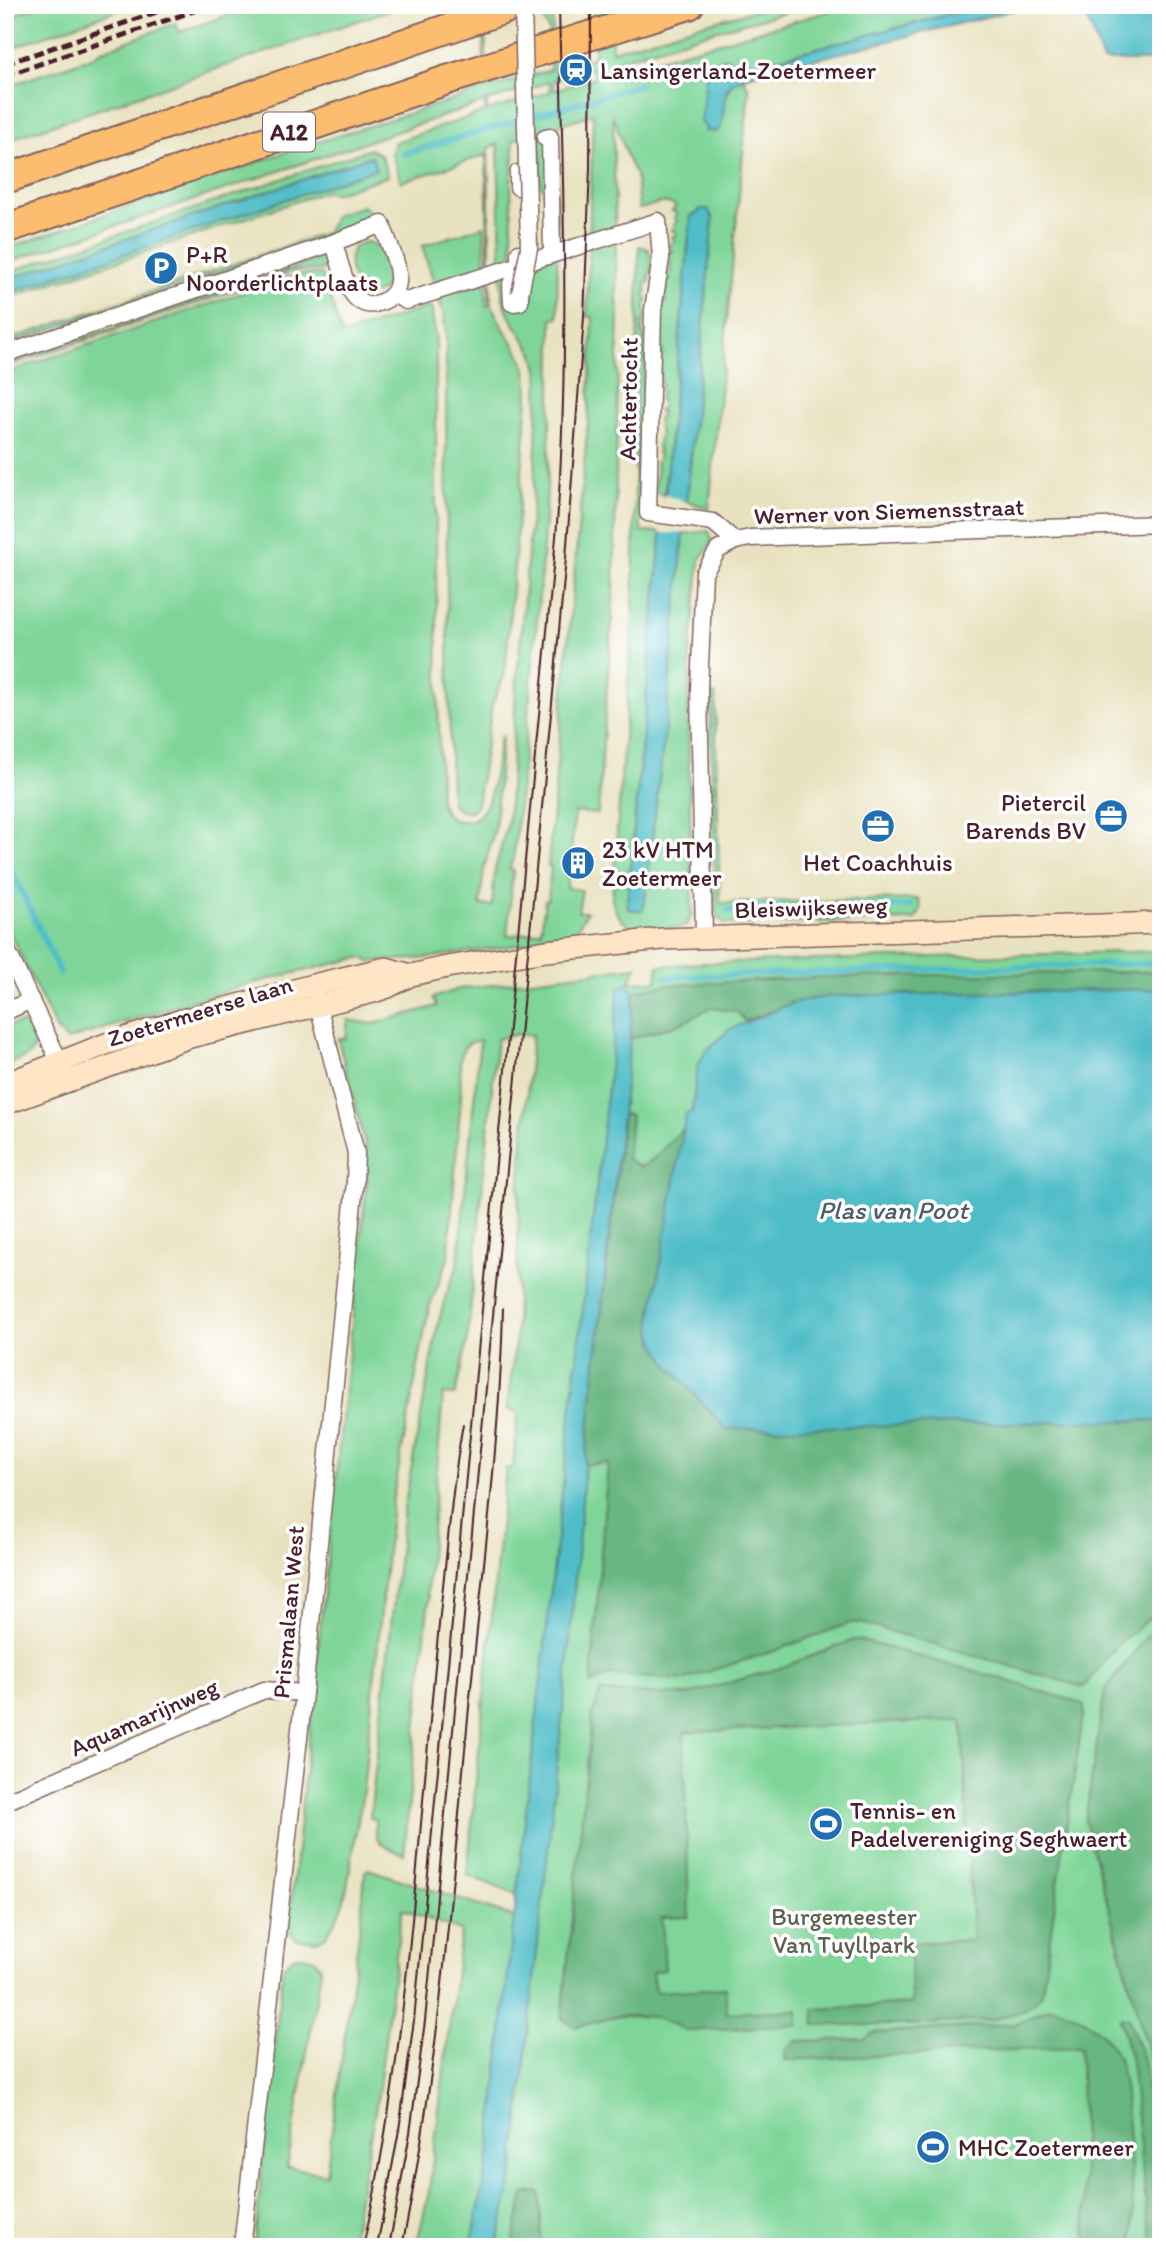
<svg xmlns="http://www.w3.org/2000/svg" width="1166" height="2252" font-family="Itim,sans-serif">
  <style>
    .green { fill: #7fd599; stroke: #647a62; stroke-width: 2; fill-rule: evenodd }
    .forest { fill: #67b681; stroke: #586a56; stroke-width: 2 }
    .water { fill: #50bdc8; stroke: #4d6e7a; stroke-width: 2 }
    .pier { fill: #e9e2c0 }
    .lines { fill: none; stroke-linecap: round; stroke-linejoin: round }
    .stream { stroke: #50bdc8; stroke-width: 6 }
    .street-casing { stroke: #82635f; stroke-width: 19 }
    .secondary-casing { stroke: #82635f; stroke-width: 24 }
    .highway-casing { stroke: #82635f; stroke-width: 32 }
    .street { stroke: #fff; stroke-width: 16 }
    .secondary { stroke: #fee5c5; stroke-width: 21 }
    .highway { stroke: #fcbd6f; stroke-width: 28 }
    .tram { stroke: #4a1f2b; stroke-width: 2 }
    .rail { stroke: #4a1f2b; stroke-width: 5; stroke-dasharray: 10 5; stroke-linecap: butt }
    .street-bridge-casing { stroke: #82635f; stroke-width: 19; stroke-linecap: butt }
    .street-bridge { stroke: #fff; stroke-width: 16 }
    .labels { text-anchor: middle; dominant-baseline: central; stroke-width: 7; stroke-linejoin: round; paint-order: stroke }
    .shield { fill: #fff; stroke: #80626b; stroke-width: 2 }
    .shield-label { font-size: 23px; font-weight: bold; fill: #4a1f2b }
    .poi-label { font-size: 24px; fill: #4a1f2b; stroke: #fff; text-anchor: start }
    .street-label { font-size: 24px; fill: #4a1f2b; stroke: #fff }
    .park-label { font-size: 24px; fill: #5d5f52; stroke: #fff }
    .water-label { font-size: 26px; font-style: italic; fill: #4c5e6a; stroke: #fff }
  </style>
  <rect width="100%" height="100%" fill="#fff"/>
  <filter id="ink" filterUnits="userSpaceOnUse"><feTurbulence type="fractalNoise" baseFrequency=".0143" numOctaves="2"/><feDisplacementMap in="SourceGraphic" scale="14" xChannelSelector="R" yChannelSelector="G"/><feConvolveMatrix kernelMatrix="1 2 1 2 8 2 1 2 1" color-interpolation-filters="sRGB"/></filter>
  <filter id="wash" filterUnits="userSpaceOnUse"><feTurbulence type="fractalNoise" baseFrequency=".00686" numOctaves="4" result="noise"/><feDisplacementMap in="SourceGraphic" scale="28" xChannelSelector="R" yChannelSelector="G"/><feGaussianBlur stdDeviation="1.57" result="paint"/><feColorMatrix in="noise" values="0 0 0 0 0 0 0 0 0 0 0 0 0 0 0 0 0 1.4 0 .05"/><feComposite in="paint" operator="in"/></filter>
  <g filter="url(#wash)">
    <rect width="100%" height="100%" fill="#e9e2c0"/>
    <g class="green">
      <path d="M 41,5 L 132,5 L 5,50 L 5,18 Z"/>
      <path d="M 258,5 L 404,5 L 5,141 L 5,87 L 90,58 L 102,51 L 176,23 L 179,32 Z"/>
      <path d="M 483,5 L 485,5 L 487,89 L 550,70 L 549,31 L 537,5 L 552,5 L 554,69 L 594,57 L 594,5 L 611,5 L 612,51 L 699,25 L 775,5 L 812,5 L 711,32 L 612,62 L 613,72 L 852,5 L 946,5 L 948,15 L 747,66 L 734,65 L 726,58 L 707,64 L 701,122 C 708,115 721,106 725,97 C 731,85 728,84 743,77 L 749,90 L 709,509 L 687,501 L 713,219 L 708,209 L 699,209 L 699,212 L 691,216 L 664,496 L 655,491 L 657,465 L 656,463 L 659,457 L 657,452 L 659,450 L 657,447 L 660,436 L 658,418 L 661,417 L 660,412 L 662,412 L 658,410 L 662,407 L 659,397 L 662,394 L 660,388 L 662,384 L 659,383 L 662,380 L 659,376 L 661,374 L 659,363 L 661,362 L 659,356 L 663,355 L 659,353 L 663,350 L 660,348 L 660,343 L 663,341 L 659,339 L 662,328 L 660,316 L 663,311 L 660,309 L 666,302 L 664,293 L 667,290 L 664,288 L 667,286 L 664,283 L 671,279 L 666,275 L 673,271 L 668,268 L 673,264 L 669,263 L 671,258 L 668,257 L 670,255 L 668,253 L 673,251 L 668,246 L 675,241 L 672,237 L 677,235 L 672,230 L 675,229 L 674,225 L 677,221 L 674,217 L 677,214 L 672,211 L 676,206 C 662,198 652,207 639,209 L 636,175 L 629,162 L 613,115 L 617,305 L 619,305 L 614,588 L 598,814 L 575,812 L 567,888 L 582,890 L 578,912 L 587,912 L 576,930 L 558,939 L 427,958 L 369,962 L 365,958 L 357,958 L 241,986 L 67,1040 L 56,1029 L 5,923 L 5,373 L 295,275 L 322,274 L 342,335 L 431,306 L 436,340 L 436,561 L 440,798 C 441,806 444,812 450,817 C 455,821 460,822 466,821 C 497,821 493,756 502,735 L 495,827 L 484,868 L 480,905 L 492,906 L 495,870 L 508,821 L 516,690 L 535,472 L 538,396 L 539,374 L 534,354 L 510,317 L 502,296 L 498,144 L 488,148 L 491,302 C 497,324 514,340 523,361 C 531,379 527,403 526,423 L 505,674 L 492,705 L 477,805 C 469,816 455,812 451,800 L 447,583 L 446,337 L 444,316 L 438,297 L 485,282 L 486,306 L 489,306 L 486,155 L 401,182 L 392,153 L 395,142 L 485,112 L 485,102 L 5,263 L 5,249 L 289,151 L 484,90 ZM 593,68 L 594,78 L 554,90 L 554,80 ZM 550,82 L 550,92 L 487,111 L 487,101 ZM 593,114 L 587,317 L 593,317 L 588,422 L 548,866 L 551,866 L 548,900 L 545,900 L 541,931 L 507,936 L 513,870 L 510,869 L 511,862 L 513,861 C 531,681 553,500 552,318 L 558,317 L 555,126 ZM 540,131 L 540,181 L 545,194 L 545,251 L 529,274 L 527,307 L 514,308 L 511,181 L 514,155 L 513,140 Z"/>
      <path d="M 370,149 L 381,155 L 388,176 L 333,194 L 327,191 L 5,299 L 5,294 L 376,169 L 371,156 L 5,280 L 5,273 Z"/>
      <path d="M 362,206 L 369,211 L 366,219 L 313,241 L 5,345 L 5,341 L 326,233 L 336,215 Z"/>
      <path d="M 484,226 L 485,270 L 435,286 L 422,246 Z"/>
      <path d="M 368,242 L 379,248 L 389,274 L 385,288 C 356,312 331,244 368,242 Z"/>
      <path d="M 639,246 L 649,249 L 647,251 L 652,254 L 651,258 L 654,260 L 651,267 L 652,273 L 649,275 L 650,282 L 645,284 L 647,291 L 644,294 L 648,300 L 645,305 L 646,316 L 643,320 L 644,322 L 641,323 L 643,324 L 641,330 L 644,332 L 642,334 L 646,338 L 644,339 L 646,347 L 644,351 L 646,352 L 644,358 L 645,358 L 643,360 L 645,361 L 643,385 L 645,386 L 643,387 L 645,395 L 643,397 L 642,518 L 640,525 L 642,528 L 640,532 L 660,532 L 661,534 L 627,904 L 629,909 L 641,911 L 644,907 L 684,534 L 709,531 L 712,542 L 700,559 L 690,655 L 688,718 L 692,914 L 687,924 L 683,927 C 651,929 622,939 612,900 L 633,616 Z"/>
      <path d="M 322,258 L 329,262 L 332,266 L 321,270 L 294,271 L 5,367 L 5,364 Z"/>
      <path d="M 715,694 L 720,903 L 918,899 C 922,908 921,913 914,920 L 724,924 L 716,915 L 715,904 L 710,695 Z"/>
      <path d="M 1161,951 L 1161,2247 L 488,2247 L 540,1686 L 517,1895 L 467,1875 L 506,1468 L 513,1468 L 518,1412 L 507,1410 L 516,1334 L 519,1189 L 532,1035 L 517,1034 L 497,1039 L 467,1343 L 455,1395 L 443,1394 L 427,1595 L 429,1596 L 404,1854 C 382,1846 374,1845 375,1819 L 370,1818 L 404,1508 L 437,1329 L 445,1298 L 457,1267 L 459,1252 L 480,1040 L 469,1043 L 464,1048 L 460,1060 L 461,1096 L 448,1259 L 429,1308 L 392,1503 L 363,1791 L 347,1887 L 341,1910 L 326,1936 L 316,1941 L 297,1939 L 292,1935 L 289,1926 L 367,1180 L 365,1144 L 338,1039 L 346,1038 L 348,1020 L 373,1024 L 437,1006 L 433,998 L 459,989 L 637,967 L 629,982 L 657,981 L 658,966 L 706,963 Z"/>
      <path d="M 22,1023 C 34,1031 41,1047 27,1056 C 21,1060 12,1062 5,1065 L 5,1026 Z"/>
      <path d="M 368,1869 L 514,1917 L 489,2157 L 471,2247 L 416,2247 L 429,2192 L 461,1931 L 402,1909 L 378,2094 L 350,2247 L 254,2247 L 283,1968 L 294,1956 C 309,1956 315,1956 321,1970 L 287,2167 L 326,2174 L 361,1919 L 365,1872 Z"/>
    </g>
    <g class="forest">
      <path d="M 1161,971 L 1161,989 L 833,996 L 795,1002 L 745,1021 L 736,1011 L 710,1008 L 682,1023 L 630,1039 L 634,991 L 666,985 L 831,977 Z"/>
      <path d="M 623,1114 L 631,1115 L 627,1159 L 641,1167 L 653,1159 L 686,1126 L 651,1319 L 654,1340 L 669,1366 L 1039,1421 L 1161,1420 L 1161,1609 L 1120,1642 L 1084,1687 L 861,1623 L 850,1623 L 774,1651 L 682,1680 L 609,1675 L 591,1683 L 608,1463 L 585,1465 Z"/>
      <path d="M 1161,1625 L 1161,1810 L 1157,1815 L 1161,1832 L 1161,2122 L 1150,2059 L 1085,1821 L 1105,1690 L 1145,1638 Z"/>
      <path d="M 853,1640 L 859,1640 L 999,1678 L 1083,1704 L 1084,1710 L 1042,1991 L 1035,2002 L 1022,2011 L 992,2020 L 905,2025 L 815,2025 L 814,2009 L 911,2004 L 910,1943 L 973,1940 L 962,1720 L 684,1732 L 689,1917 L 662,1918 L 665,1970 L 652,1972 L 655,1992 L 725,1988 L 727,2013 L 798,2010 L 798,2025 L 688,2031 L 655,2017 L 619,2016 L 576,2027 L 562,2019 L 592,1716 L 600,1692 L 687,1695 L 780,1668 Z"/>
      <path d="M 1051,2007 C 1075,2011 1099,2027 1113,2048 C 1123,2064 1124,2087 1126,2106 C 1131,2153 1133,2199 1134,2247 L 1086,2247 L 1080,2047 L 785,2060 L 786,2049 L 797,2041 L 864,2039 L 873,2033 L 1015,2024 Z"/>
      <path d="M 1120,2018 L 1128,2018 L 1143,2059 L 1161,2178 L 1161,2247 L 1155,2247 L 1147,2215 L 1131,2061 Z"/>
      <path d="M 540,2192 L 542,2247 L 512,2247 L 524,2194 Z"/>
    </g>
    <g class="water">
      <path d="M 985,5 L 1034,5 L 743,77 L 727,87 L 721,127 L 716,132 L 705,131 L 706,128 L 701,122 L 707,63 L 726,58 L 734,65 L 747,66 Z"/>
      <path d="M 1082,5 L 1161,5 L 1161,61 L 1103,61 Z"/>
      <path d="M 372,156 L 376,169 L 5,294 L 5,280 Z"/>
      <path d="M 699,209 L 708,209 L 713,219 L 666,721 L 644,907 L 641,911 L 629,909 L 627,904 L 691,216 L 699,212 Z"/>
      <path d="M 627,985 L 634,991 L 630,1039 L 585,1465 L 567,1673 L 513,2175 L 497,2247 L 471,2247 L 489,2157 L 509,1962 L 619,988 Z"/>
      <path d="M 1161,989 L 1161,1420 L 726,1429 L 669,1366 L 654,1340 L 651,1319 L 686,1114 L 692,1111 L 698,1064 L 706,1051 L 730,1029 L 795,1002 L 833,996 Z"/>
    </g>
    <path class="pier" d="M 664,495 L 689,503 L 687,533 L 660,533 Z"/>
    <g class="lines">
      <g class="stream">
        <path d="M 403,154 L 639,85"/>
        <path d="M 5,856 L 60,973"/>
        <path d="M 727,911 L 911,906"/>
        <path d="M 666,977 L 1161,963"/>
      </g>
    </g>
  </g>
  <g filter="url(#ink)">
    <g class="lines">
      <g class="street-casing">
        <g id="street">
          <path d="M 545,138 L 550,137 L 552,254"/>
          <path d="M 518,187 L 518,173 L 527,173"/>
          <path d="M 519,253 L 520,284 L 511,284 L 512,303 L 520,302 L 520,294"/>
          <path d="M 393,294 L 406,301 L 658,221 L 661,258 L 653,310 L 648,513 L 713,522 L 735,541"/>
          <path d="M 5,354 L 327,245 L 382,224 C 387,241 400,264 398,282 C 397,292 390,299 381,302 C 348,316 341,264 334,243"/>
          <path d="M 704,936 L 699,689 L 704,573 L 718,550 L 735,541 L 750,538 L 1161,524"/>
          <path d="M 5,946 L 54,1050 L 61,1071"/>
          <path d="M 5,1012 L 31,1000"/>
          <path d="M 5,1802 L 264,1690 L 304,1693"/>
          <path d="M 242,2247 L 304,1693 L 355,1182 L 356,1153 L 316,997"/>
        </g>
      </g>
      <g class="secondary-casing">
        <g id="secondary">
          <path d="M 5,1084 L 106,1044 L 182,1020 L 313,985 L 386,968 L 411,975"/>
          <path d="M 5,1104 L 190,1037 L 373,992 L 388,987 L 411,975 L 447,967 L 546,951 L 662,939 L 1161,923"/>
        </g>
      </g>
      <g class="highway-casing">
        <g id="highway">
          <path d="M 5,179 L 517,5"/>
          <path d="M 5,229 L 450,79 L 689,5"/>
        </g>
      </g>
      <use href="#street" class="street"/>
      <use href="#secondary" class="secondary"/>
      <use href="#highway" class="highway"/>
      <g class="tram">
        <path d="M 363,2247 C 412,2031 419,1806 443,1586 C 449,1532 453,1477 463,1424"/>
        <path d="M 377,2247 L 399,2130 L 414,2020 L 556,537 C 570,360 563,182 559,5"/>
        <path d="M 389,2247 L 410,2133 L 425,2021 L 566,558 L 584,317 L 590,168 L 591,5"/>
        <path d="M 402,2247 C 438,2072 451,1895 468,1718 C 481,1582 500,1445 503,1308"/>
      </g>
      <g class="rail">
        <path d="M 5,64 L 177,5"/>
        <path d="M 5,76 L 211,5"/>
      </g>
      <g class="street-bridge-casing">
        <path id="street-bridge" d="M 520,294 L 529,248 L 523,5"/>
      </g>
      <use href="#street-bridge" class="street-bridge"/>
    </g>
  </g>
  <defs>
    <g id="station-disc" transform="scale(1.75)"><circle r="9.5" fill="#1f6fb2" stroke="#fff"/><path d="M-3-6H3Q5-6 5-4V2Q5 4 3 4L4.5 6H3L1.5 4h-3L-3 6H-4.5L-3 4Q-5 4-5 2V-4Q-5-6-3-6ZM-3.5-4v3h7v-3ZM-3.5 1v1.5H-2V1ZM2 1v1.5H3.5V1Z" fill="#fff"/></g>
    <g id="parking-disc" transform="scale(1.75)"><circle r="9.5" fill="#1f6fb2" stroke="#fff"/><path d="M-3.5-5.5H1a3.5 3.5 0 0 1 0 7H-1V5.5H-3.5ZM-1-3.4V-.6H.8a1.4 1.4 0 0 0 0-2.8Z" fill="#fff"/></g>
    <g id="office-disc" transform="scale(1.75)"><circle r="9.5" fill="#1f6fb2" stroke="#fff"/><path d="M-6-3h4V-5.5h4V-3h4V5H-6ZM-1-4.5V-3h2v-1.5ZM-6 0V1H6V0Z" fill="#fff"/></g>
    <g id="building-disc" transform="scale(1.75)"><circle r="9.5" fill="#1f6fb2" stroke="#fff"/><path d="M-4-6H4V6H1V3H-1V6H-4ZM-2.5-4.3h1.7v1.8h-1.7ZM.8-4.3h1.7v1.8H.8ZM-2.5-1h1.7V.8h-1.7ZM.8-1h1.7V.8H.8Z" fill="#fff"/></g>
    <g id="stadium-disc" transform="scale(1.75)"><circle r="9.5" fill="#1f6fb2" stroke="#fff"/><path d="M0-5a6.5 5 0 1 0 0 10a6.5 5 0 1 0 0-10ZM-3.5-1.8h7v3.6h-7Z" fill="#fff"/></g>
  </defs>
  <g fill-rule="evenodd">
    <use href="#station-disc" x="576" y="70"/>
    <use href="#parking-disc" x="161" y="268"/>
    <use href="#office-disc" x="1111" y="816"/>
    <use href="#office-disc" x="878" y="826"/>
    <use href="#building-disc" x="578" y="863"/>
    <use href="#stadium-disc" x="826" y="1824"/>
    <use href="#stadium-disc" x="933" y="2147"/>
  </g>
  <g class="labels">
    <rect class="shield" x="263" y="112.5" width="52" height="39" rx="5"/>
    <g class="shield-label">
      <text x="289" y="132">A12</text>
    </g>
    <g class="poi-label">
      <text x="600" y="70">Lansingerland-Zoetermeer</text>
      <text x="186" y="254">P+R<tspan x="186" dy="28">Noorderlichtplaats</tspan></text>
      <text x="1086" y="802" text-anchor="end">Pietercil<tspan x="1086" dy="28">Barends BV</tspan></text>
      <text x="602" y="849">23 kV HTM<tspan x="602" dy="28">Zoetermeer</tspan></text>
      <text x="878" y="862" text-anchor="middle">Het Coachhuis</text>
      <text x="850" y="1810">Tennis- en<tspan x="850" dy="28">Padelvereniging Seghwaert</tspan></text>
      <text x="958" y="2147">MHC Zoetermeer</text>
    </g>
    <g class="street-label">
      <text transform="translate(628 399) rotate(-89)">Achtertocht</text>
      <text transform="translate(889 511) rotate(-2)">Werner von Siemensstraat</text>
      <text transform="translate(811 907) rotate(-2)">Bleiswijkseweg</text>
      <text transform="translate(200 1011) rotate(-17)">Zoetermeerse laan</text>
      <text transform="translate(288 1612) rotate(-85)">Prismalaan West</text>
      <text transform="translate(144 1717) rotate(-24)">Aquamarijnweg</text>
    </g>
    <g class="park-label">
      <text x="844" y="1916">Burgemeester<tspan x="844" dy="28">Van Tuyllpark</tspan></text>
    </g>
    <g class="water-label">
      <text x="893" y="1210">Plas van Poot</text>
    </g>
  </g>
  <rect width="1166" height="2252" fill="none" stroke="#fff" stroke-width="28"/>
</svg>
